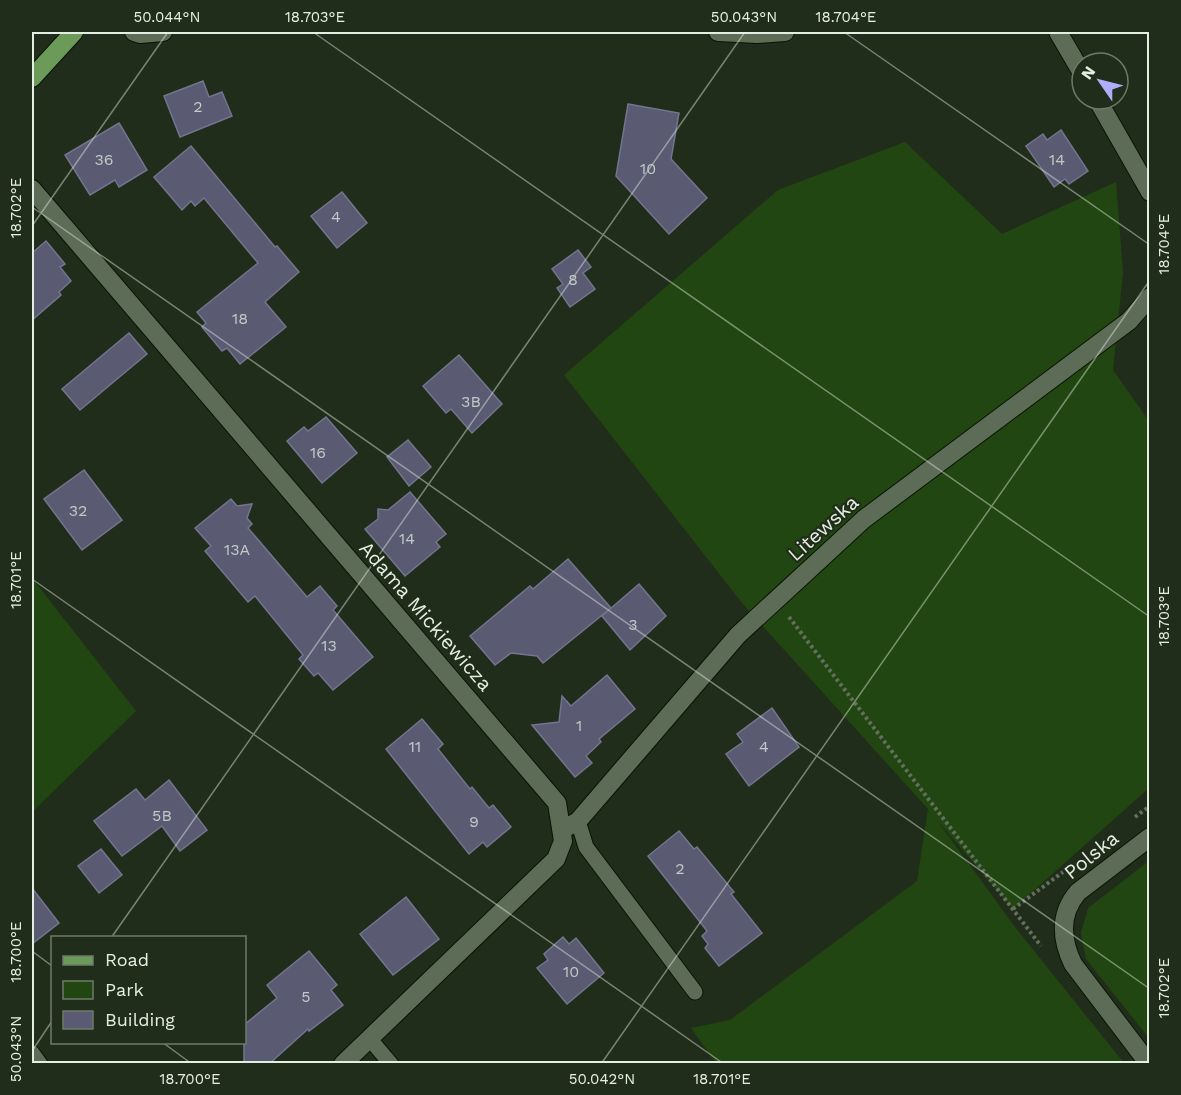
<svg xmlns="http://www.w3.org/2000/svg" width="1181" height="1095" font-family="'Work Sans',sans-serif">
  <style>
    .green { fill: #224611 }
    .building { fill: #5a5a73; stroke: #74748e; stroke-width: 1.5 }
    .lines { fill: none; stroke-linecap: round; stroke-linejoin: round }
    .lane-casing { stroke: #091504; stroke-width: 17 }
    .street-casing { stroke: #091504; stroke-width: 20 }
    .primary-casing { stroke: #091504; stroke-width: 20 }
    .path { stroke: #64705f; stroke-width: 4; stroke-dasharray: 3 3; stroke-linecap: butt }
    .lane { stroke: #5c6c56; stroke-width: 15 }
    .street { stroke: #5c6c56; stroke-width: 18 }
    .primary { stroke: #6c9a59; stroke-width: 18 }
    .ticks { fill: none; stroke: #e5eee2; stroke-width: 1.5; stroke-opacity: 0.45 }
    .labels { text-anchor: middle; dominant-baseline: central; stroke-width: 4.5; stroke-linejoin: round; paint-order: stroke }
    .number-label { font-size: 16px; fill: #c2c9c6 }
    .street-label { font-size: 20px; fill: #e5eee2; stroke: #202d1a }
    .neatline { fill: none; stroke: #e5eee2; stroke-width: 2 }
    .ticks-label { font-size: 15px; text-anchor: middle; fill: #e5eee2 }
  </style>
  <rect width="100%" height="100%" fill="#202d1a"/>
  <g class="green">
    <path d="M 905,142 L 1002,234 L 1116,182 L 1123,272 L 1113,370 L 1149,421 L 1149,788 L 1013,909 L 937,820 L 1015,927 L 1124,1063 L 716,1063 L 691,1028 L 730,1020 L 917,881 L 928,809 L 742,603 L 564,375 L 778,190 Z"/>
    <path d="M 32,578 L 136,711 L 32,812 Z"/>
    <path d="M 1149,861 L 1149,1038 L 1086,959 L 1081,933 L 1088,908 Z"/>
  </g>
  <g class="building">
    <path d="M 203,81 L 209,97 L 222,92 L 232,116 L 180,137 L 164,96 Z"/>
    <path d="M 628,104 L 679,113 L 671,159 L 707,198 L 669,234 L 616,176 Z"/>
    <path d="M 119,123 L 147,170 L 119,187 L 115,180 L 90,195 L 65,155 Z"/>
    <path d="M 1061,130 L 1088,171 L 1069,184 L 1065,179 L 1054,187 L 1026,146 L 1043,134 L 1047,140 Z"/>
    <path d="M 191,146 L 275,247 L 277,246 L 299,272 L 265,302 L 286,327 L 240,364 L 227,348 L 222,351 L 202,327 L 206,323 L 197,312 L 258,263 L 204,198 L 195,206 L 191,201 L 182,210 L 154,177 Z"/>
    <path d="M 342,192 L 367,223 L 337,248 L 311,216 Z"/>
    <path d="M 46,241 L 65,264 L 60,267 L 71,281 L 59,292 L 61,295 L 32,320 L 32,253 Z"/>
    <path d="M 578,250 L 591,267 L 583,273 L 595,289 L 570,307 L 557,288 L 563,284 L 552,269 Z"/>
    <path d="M 129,333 L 147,354 L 80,410 L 62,389 Z"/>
    <path d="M 459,355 L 502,404 L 472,433 L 451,409 L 446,413 L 423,386 Z"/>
    <path d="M 326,417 L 357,453 L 322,483 L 287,441 L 304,427 L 308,431 Z"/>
    <path d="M 408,440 L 431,467 L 409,486 L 387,457 Z"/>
    <path d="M 84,470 L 122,520 L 82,550 L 44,499 Z"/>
    <path d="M 410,492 L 446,534 L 436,542 L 440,547 L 405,576 L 365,529 L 378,519 L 378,509 L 388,510 Z"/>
    <path d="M 231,499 L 237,506 L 252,504 L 247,518 L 252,524 L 248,528 L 307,597 L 320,586 L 337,606 L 333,610 L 373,657 L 333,690 L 318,673 L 314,676 L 299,659 L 303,655 L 255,596 L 248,602 L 205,551 L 211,546 L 195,528 Z"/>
    <path d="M 568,559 L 611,608 L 543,663 L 537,656 L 511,653 L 495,665 L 470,636 L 530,586 L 533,589 Z"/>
    <path d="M 639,584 L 666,616 L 630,650 L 602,616 Z"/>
    <path d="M 607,675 L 635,709 L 599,739 L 601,742 L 586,756 L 592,763 L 575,777 L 532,725 L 559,722 L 562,696 L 571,706 Z"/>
    <path d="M 772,708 L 799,747 L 749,786 L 726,754 L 743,742 L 737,734 Z"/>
    <path d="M 422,719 L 443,744 L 438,749 L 470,789 L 472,787 L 489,808 L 493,805 L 511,827 L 487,847 L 483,842 L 469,854 L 386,749 Z"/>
    <path d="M 169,780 L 207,830 L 180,851 L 162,826 L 122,856 L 94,821 L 136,789 L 145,800 Z"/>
    <path d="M 679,831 L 694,849 L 697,847 L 734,892 L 731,894 L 762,933 L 719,966 L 705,948 L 708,944 L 702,936 L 707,931 L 648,856 Z"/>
    <path d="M 101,849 L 122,875 L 99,893 L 78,866 Z"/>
    <path d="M 32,888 L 59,923 L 32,944 Z"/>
    <path d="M 406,897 L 439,939 L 393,975 L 360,934 Z"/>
    <path d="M 563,937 L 569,944 L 576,938 L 604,973 L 567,1004 L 537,968 L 548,960 L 544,954 Z"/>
    <path d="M 309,951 L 337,985 L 331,990 L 343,1005 L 309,1031 L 308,1029 L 269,1064 L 244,1064 L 244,1025 L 277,998 L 267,985 Z"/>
  </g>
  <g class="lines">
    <g class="lane-casing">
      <g id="lane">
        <path d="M 578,821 L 586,847 L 695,992"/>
        <path d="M 369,1038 L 391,1064"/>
        <path d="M 32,1053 L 40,1064"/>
      </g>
    </g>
    <g class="street-casing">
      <g id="street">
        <path d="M 134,32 L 140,34 L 163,32"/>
        <path d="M 718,32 L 757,34 L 785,32"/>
        <path d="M 1058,32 L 1082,73"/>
        <path d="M 1097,99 L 1150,192"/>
        <path d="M 32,189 L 557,803 L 563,841 L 556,859 L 343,1064"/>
        <path d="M 562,830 L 578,821 L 738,635 L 864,519 L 1129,321 L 1150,297"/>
        <path d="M 1149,1064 L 1073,964 C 1061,939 1059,914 1078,892 L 1150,837"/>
      </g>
    </g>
    <g class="primary-casing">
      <path id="primary" d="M 32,78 L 74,32"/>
    </g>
    <g class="path">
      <path d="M 789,617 L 1041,946"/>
      <path d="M 1135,817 L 1150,806"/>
      <path d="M 1013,909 L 1063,872"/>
    </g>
    <use href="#lane" class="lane"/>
    <use href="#street" class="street"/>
    <use href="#primary" class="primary"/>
  </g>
  <path class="ticks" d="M 313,32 L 1150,617M 844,32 L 1150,245M 32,207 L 1150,989M 32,226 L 168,32M 32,579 L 724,1064M 111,938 L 745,32M 32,951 L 52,966M 162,1042 L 192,1064M 32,1051 L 52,1021M 601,1064 L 1150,280"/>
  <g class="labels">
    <g class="number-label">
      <text x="198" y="106">2</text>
      <text x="104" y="159">36</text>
      <text x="1057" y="159">14</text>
      <text x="648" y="168">10</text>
      <text x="336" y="216">4</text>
      <text x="573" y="279">8</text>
      <text x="240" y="318">18</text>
      <text x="471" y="401">3B</text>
      <text x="318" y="452">16</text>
      <text x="78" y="510">32</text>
      <text x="407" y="538">14</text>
      <text x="237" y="549">13A</text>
      <text x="633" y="624">3</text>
      <text x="329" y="645">13</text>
      <text x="579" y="725">1</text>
      <text x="415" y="746">11</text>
      <text x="764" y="746">4</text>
      <text x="162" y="815">5B</text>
      <text x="474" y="821">9</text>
      <text x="680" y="868">2</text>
      <text x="571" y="971">10</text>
      <text x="306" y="996">5</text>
    </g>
    <g class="street-label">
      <text transform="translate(823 528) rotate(-42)">Litewska</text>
      <text transform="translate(426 616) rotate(49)">Adama Mickiewicza</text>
      <text transform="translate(1091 855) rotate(-39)">Polska</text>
    </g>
  </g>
  <rect width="1181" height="1095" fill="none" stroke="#202d1a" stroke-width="66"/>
  <rect x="51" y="936" width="195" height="108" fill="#202d1a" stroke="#6f7a6a" stroke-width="1.5"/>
  <rect x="63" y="956" width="30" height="9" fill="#6c9a59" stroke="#6f7a6a" stroke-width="1.5"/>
  <text x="105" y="966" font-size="18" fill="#e5eee2">Road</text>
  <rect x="63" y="981" width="30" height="18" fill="#224611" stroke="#6f7a6a" stroke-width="1.5"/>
  <text x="105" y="996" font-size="18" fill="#e5eee2">Park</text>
  <rect x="63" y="1011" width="30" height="18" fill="#5a5a73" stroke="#6f7a6a" stroke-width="1.5"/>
  <text x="105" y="1026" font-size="18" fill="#e5eee2">Building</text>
  <g transform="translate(1100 81) rotate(305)"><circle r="28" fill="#202d1a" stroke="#6f7a6a" stroke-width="1.5"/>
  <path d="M0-4.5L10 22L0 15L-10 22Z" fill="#b0aefa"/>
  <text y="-9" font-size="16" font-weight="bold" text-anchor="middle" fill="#e5eee2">N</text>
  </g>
  <rect x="33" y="33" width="1115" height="1029" class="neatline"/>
  <g class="ticks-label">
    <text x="167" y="22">50.044°N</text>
    <text x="315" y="22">18.703°E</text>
    <text x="744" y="22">50.043°N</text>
    <text x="846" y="22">18.704°E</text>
    <text transform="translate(16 208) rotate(-90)" y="5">18.702°E</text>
    <text transform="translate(1164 244) rotate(-90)" y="5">18.704°E</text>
    <text transform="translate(16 580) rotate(-90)" y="5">18.701°E</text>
    <text transform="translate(1164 616) rotate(-90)" y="5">18.703°E</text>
    <text transform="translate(16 952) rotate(-90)" y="5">18.700°E</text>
    <text transform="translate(1164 988) rotate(-90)" y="5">18.702°E</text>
    <text transform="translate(16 1049) rotate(-90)" y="5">50.043°N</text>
    <text x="190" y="1084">18.700°E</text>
    <text x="602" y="1084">50.042°N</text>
    <text x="722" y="1084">18.701°E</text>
  </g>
</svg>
